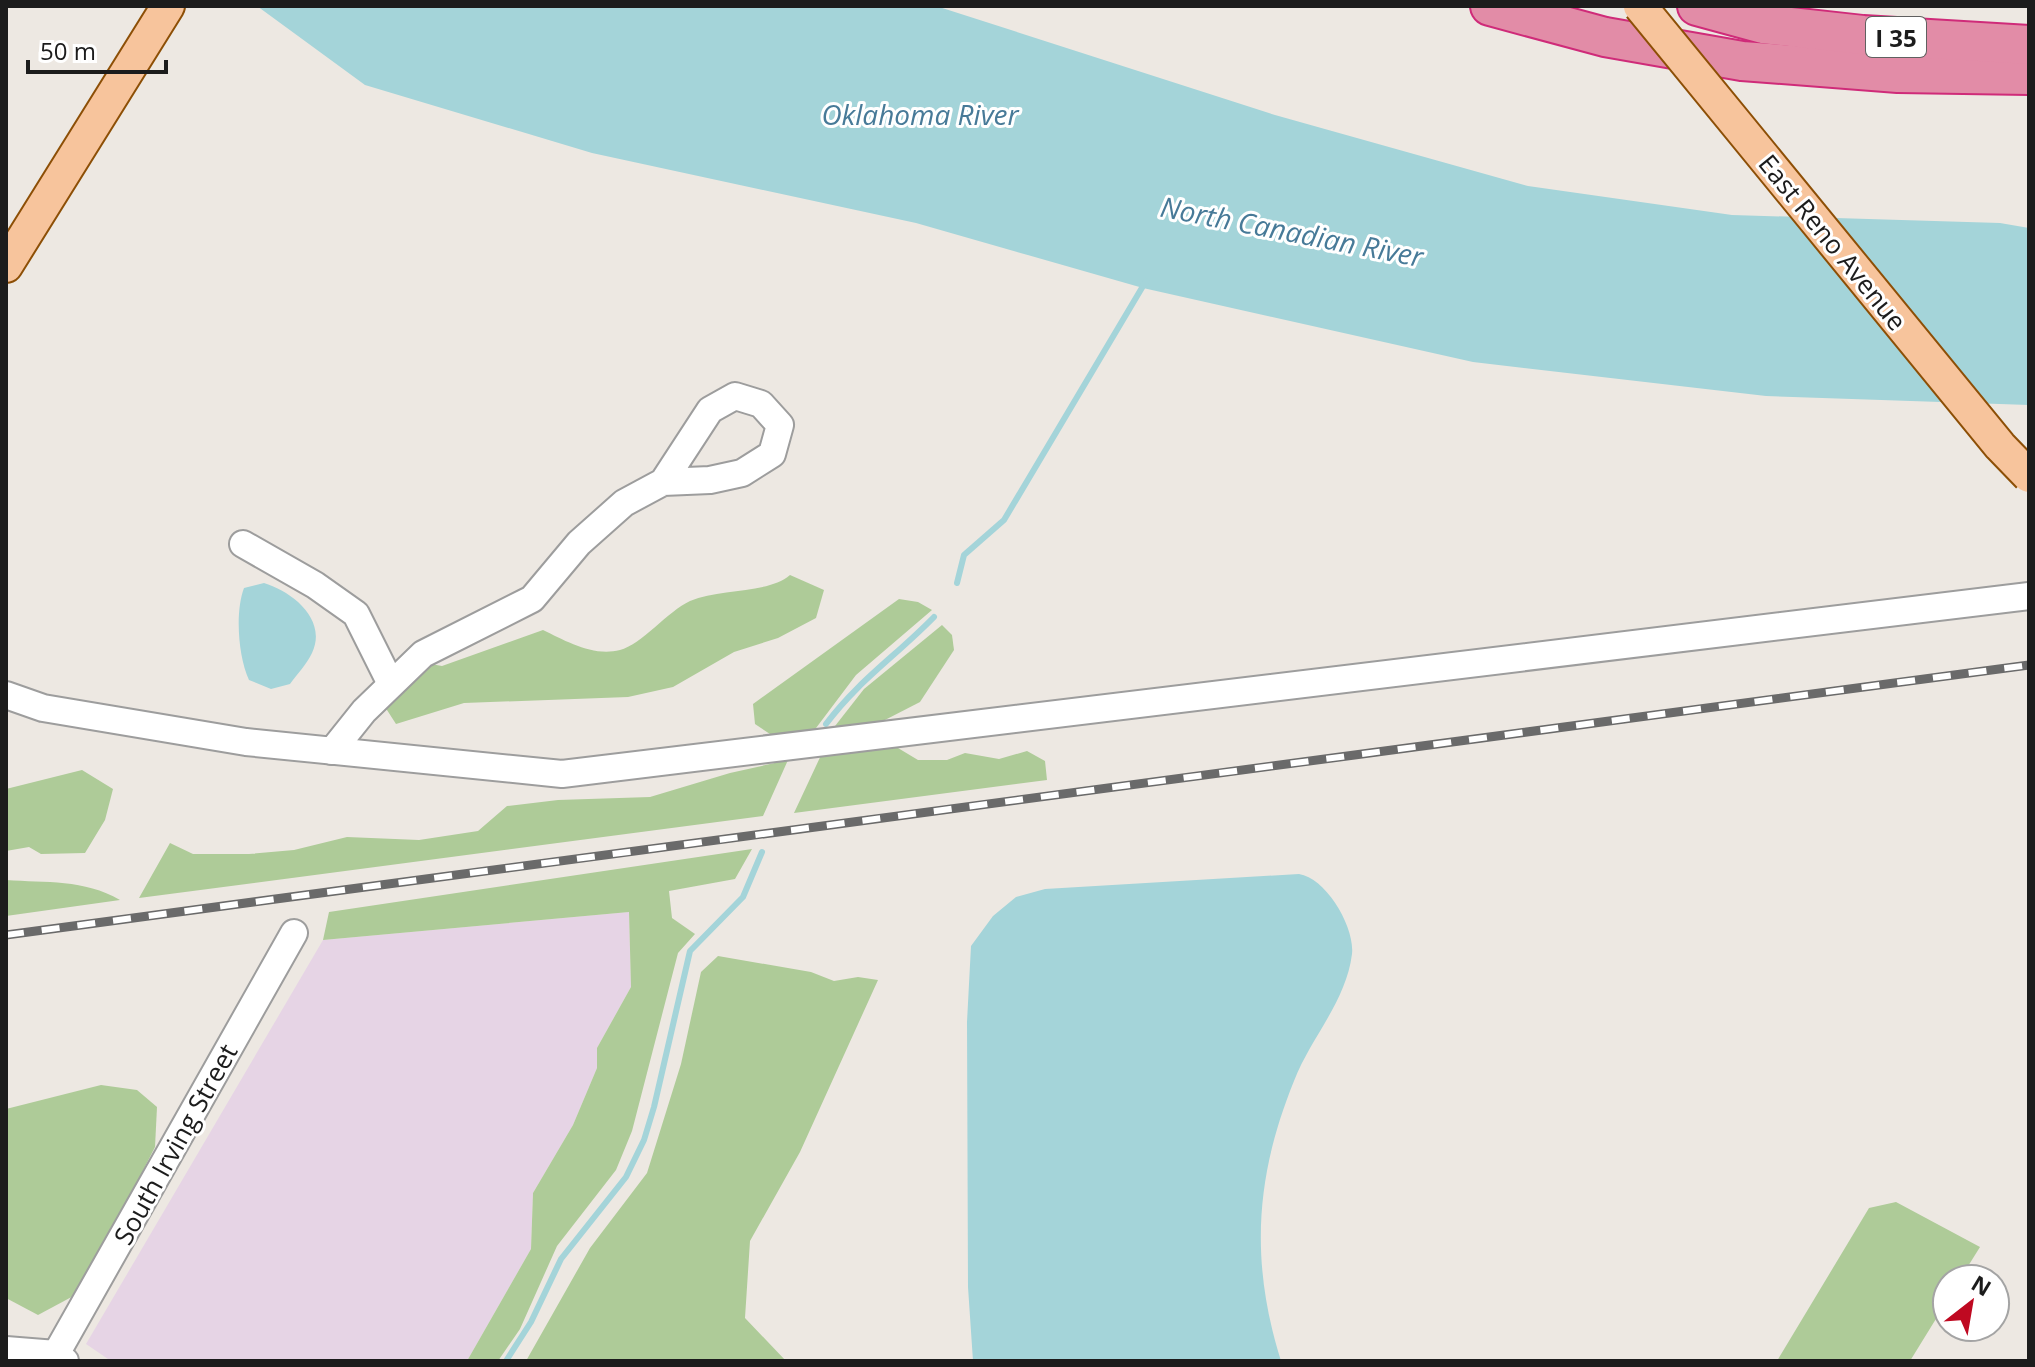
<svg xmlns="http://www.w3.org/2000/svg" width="2035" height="1367" font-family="'Open Sans',sans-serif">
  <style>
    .industrial { fill: #e6d4e5 }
    .forest { fill: #aecb98 }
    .water { fill: #a4d4d9 }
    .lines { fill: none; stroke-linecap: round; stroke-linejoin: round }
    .stream { stroke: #a4d4d9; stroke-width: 6 }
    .minor-casing { stroke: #9d9d9d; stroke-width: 30 }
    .major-casing { stroke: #8d4f06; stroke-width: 36 }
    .highway-casing { stroke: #cf2b79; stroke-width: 42 }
    .minor { stroke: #fff; stroke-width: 26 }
    .major { stroke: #f7c49c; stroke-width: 32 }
    .highway { stroke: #e28ca7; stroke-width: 38 }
    .rail-casing { stroke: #6a6a6a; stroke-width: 9 }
    .rail { stroke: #fff; stroke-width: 6; stroke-dasharray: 18; stroke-linecap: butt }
    .major-bridge-casing { stroke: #8d4f06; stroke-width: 36; stroke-linecap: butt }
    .major-bridge { stroke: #f7c49c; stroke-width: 32 }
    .labels { text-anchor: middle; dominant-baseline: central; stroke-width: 6; stroke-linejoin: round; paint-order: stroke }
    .shield { fill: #fff; stroke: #606060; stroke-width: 2 }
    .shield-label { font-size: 24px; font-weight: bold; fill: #1c1c1c }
    .street-label { font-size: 26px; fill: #1c1c1c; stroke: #fff }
    .water-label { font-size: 28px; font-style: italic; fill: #477a98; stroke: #fff }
  </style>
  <rect width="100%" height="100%" fill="#ede8e2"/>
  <path class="industrial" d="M 629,912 L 631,987 L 597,1048 L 597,1068 L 573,1125 L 533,1193 L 531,1249 L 467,1361 L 111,1361 L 86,1344 L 323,940 Z"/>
  <g class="forest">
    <path d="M 790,575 L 824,590 L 816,618 L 778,638 L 734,652 L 673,687 L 628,697 L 464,703 L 396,724 L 378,696 L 378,665 L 403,659 L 442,666 L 543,630 C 566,641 593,657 620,650 C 641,645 668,611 690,601 C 721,588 768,594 790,575 Z"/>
    <path d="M 899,599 L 918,602 L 932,610 L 856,675 L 810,736 L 776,738 L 755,724 L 753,704 Z"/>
    <path d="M 942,625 L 952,635 L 954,650 L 920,702 L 883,721 L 828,735 L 864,689 Z"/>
    <path d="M 893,745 L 918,760 L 947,760 L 965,753 L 999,759 L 1027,751 L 1045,761 L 1047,780 L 794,813 L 823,751 Z"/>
    <path d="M 788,760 L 763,816 L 139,898 L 170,843 L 193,854 L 249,854 L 294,850 L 347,837 L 419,840 L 478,831 L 507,806 L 558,800 L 650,797 L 730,773 Z"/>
    <path d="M 82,770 L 113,789 L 105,820 L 85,853 L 41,854 L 29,847 L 6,851 L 6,789 Z"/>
    <path d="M 752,849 L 735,879 L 669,891 L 672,918 L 695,934 L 678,953 L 632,1131 L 616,1170 L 557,1246 L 520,1329 L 498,1361 L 467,1361 L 531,1249 L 533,1193 L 573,1125 L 597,1068 L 597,1048 L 631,987 L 629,912 L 323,940 L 329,912 Z"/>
    <path d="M 6,880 C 46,883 84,879 120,900 L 6,916 Z"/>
    <path d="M 718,956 L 811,972 L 834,981 L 858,977 L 878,980 L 800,1152 L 750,1241 L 745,1318 L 786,1361 L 526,1361 L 590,1248 L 647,1173 L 681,1064 L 701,972 Z"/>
    <path d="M 101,1085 L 137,1090 L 157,1107 L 155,1147 L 91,1273 L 79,1293 L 38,1315 L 6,1298 L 6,1109 Z"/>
    <path d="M 1896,1202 L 1980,1247 L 1960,1279 L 1947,1279 L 1947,1301 L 1910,1361 L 1777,1361 L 1869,1208 Z"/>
  </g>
  <g class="water">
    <path d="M 257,6 L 936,6 L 1275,115 L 1528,186 L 1732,215 L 2000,223 L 2029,228 L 2029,405 L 1766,396 L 1473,362 L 1143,288 L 916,223 L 592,153 L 365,85 Z"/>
    <path d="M 264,583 C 291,591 328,619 312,653 C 307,664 297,674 290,684 L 271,689 L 249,680 C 238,656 235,612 244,588 Z"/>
    <path d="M 1299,874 C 1326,878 1355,927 1352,954 C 1346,1002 1311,1037 1294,1081 C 1255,1177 1250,1262 1281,1361 L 973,1361 L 968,1287 L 967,1022 L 971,946 L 993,916 L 1016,897 L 1045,889 Z"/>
  </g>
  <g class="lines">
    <g class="stream">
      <path d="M 957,583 L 964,555 L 1004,520 L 1146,281"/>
      <path d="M 826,724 C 859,680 896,656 934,617"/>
      <path d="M 506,1361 L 531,1322 L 561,1259 L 626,1177 L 644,1140 L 654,1107 L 690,951 L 743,897 L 762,852"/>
    </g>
    <g class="minor-casing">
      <g id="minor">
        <path d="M 243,544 L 315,585 L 356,614 L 391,684"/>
        <path d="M 6,695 L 43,708 L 246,742 L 562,774 L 2029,596"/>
        <path d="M 332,751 L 364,711 L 423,654 L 532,599 L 579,543 L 624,503 L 663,482 L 710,480 L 742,473 L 772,454 L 780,425 L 761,404 L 735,396 L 710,410 L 663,482"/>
        <path d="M 6,1350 L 56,1354 L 65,1361"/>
        <path d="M 56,1354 L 294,933"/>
      </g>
    </g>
    <g class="major-casing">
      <path id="major" d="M 6,266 L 168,6"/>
    </g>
    <g class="highway-casing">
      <g id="highway">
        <path d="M 1490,6 L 1605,37 L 1742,61 L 1898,73 L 2029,75"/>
        <path d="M 1697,6 L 1763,24 L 1863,35 L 2029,45"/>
      </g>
    </g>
    <use href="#minor" class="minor"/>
    <use href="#major" class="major"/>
    <use href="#highway" class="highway"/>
    <g class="rail-casing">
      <path id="rail" d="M 6,935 L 2029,665"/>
    </g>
    <use href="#rail" class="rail"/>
    <g class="major-bridge-casing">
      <path id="major-bridge" d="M 1640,6 L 2000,446 L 2029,476"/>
    </g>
    <use href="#major-bridge" class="major-bridge"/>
  </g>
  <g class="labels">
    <rect class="shield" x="1866" y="17" width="60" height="40" rx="6"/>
    <g class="shield-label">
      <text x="1896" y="37">I 35</text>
    </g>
    <g class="street-label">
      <text transform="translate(1833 242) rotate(51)">East Reno Avenue</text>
      <text transform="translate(175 1144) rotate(-61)">South Irving Street</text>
    </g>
    <g class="water-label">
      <text x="920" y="114">Oklahoma River</text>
      <text transform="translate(1292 231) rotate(11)">North Canadian River</text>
    </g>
  </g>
  <rect width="2035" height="1367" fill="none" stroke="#1c1c1c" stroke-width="16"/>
  <g transform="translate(1971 1303) rotate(31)"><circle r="38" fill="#ffffff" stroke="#a4a4a4" stroke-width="2"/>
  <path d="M0-6L14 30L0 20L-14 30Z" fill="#bf0921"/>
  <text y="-12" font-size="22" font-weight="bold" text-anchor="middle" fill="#1c1c1c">N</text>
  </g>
  <path d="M28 60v12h138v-12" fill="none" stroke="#1c1c1c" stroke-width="4"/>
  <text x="40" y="60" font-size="24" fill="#1c1c1c" stroke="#ffffff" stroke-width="6" paint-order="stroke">50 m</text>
</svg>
